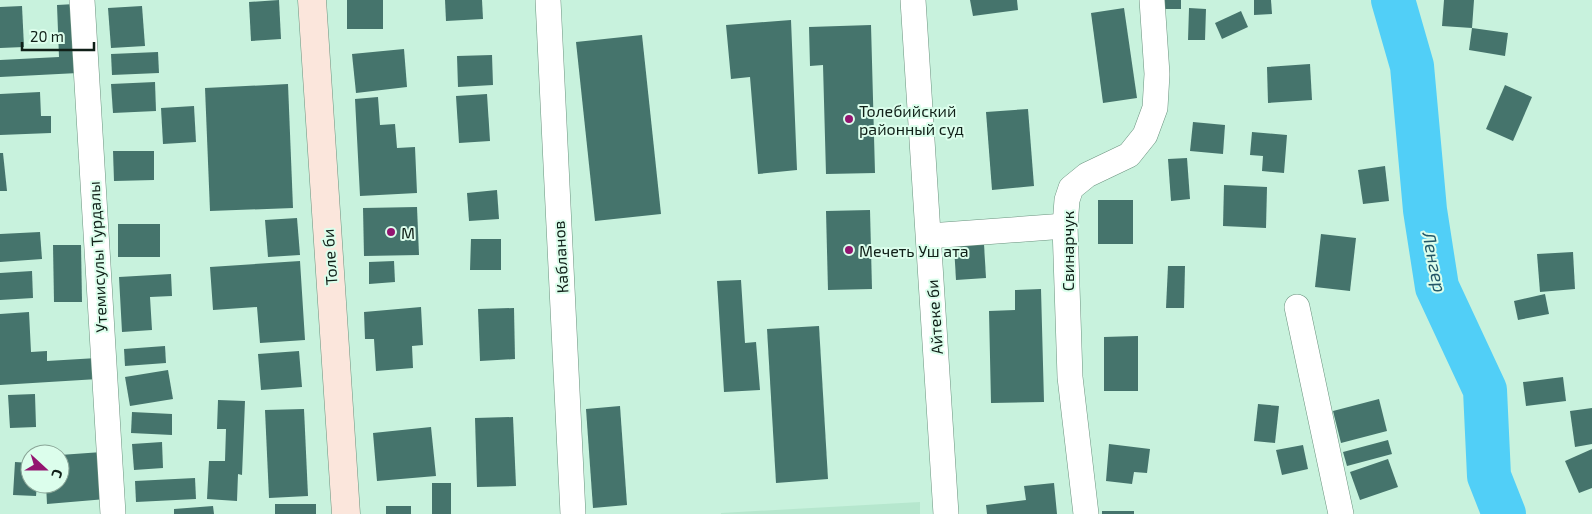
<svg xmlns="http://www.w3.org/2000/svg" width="1592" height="514" font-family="'Exo 2',sans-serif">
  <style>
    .built { fill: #b6e7ce }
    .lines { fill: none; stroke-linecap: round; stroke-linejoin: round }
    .river { stroke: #51cff7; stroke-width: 44 }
    .building { fill: #45746c }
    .street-casing { stroke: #6b937f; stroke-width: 26 }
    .secondary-casing { stroke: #6b937f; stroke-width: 29 }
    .street { stroke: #fff; stroke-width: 25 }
    .secondary { stroke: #fbe6dc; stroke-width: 28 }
    .poi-dot { fill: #931570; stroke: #dcfeec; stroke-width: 2 }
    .labels { text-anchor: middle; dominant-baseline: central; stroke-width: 4; stroke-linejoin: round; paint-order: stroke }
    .poi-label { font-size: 16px; fill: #102018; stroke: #dcfeec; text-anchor: start }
    .street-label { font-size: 16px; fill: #102018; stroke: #dcfeec }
    .water-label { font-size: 18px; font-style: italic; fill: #235768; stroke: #dcfeec }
  </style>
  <rect width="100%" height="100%" fill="#c8f2dd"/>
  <path class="built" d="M 920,502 L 920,514 L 721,514 L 721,513 Z"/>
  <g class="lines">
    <path class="river" d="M 1393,0 L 1412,66 L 1425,210 L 1437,287 L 1485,390 L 1489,476 L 1504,514"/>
  </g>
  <g class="building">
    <path d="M 279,0 L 281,39 L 251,41 L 249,2 Z"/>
    <rect x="347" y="0" width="36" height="29"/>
    <path d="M 445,0 L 482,0 L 483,19 L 446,21 Z"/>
    <path d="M 970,0 L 1017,0 L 1018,10 L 973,16 Z"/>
    <rect x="1163" y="0" width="18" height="9"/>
    <path d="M 1254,0 L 1271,0 L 1272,14 L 1254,15 Z"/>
    <path d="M 1444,0 L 1474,0 L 1472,28 L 1508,33 L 1505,56 L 1469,50 L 1472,28 L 1442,26 Z"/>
    <path d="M 75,4 L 78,73 L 0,77 L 0,60 L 59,57 L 57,5 Z"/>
    <path d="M 22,6 L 24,47 L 0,48 L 0,7 Z"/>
    <path d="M 142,6 L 145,46 L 111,48 L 108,8 Z"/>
    <path d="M 1124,8 L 1137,98 L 1103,103 L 1091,13 Z"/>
    <path d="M 1189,8 L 1206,9 L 1205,40 L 1188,40 Z"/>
    <path d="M 1241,11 L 1248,27 L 1222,39 L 1215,23 Z"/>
    <path d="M 791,20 L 797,170 L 758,174 L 750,77 L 731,79 L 726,25 Z"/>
    <path d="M 871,25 L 875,173 L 826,174 L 823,65 L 810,66 L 809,27 Z"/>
    <path d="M 642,35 L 661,214 L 595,221 L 576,42 Z"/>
    <path d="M 404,49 L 407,87 L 356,93 L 352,54 Z"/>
    <path d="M 158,52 L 159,73 L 112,75 L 111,54 Z"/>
    <path d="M 492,55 L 493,85 L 458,87 L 457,56 Z"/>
    <path d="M 1310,64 L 1312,100 L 1268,103 L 1267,67 Z"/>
    <path d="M 155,82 L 156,111 L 113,113 L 111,84 Z"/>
    <path d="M 288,84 L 293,208 L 210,211 L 205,88 Z"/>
    <path d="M 1505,85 L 1532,97 L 1513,141 L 1486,129 Z"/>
    <path d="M 40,92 L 41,116 L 51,116 L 51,133 L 0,135 L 0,94 Z"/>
    <path d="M 487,94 L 490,141 L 459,143 L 456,96 Z"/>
    <path d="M 378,97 L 380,125 L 395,124 L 397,148 L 415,147 L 417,193 L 360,196 L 355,99 Z"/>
    <path d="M 194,106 L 196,142 L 163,144 L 161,108 Z"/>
    <path d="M 1028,109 L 1034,186 L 992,190 L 986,112 Z"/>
    <path d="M 1193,122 L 1225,125 L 1223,154 L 1190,151 Z"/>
    <path d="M 1252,132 L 1287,135 L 1284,173 L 1262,171 L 1263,156 L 1250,155 Z"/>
    <path d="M 113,151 L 154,151 L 154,180 L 114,181 Z"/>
    <path d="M 0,153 L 3,153 L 7,191 L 0,191 Z"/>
    <path d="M 1187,158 L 1190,199 L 1171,201 L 1168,159 Z"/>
    <path d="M 1385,166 L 1389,201 L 1363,204 L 1358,170 Z"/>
    <path d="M 1224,185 L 1267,187 L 1266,228 L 1223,226 Z"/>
    <path d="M 497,190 L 499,219 L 469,221 L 467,193 Z"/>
    <rect x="1098" y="200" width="35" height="44"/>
    <path d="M 417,207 L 419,255 L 364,256 L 363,208 Z"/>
    <path d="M 870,210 L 872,289 L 828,290 L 826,211 Z"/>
    <path d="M 297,218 L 300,255 L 268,257 L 265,220 Z"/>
    <rect x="118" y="224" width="42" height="33"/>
    <path d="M 40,232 L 42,259 L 0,262 L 0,234 Z"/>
    <path d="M 1321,234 L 1356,238 L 1350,291 L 1315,287 Z"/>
    <path d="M 471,239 L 501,239 L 501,270 L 470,270 Z"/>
    <path d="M 984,244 L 986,278 L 956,280 L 954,246 Z"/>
    <path d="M 53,245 L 81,245 L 82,302 L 54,302 Z"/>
    <path d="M 1573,252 L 1575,289 L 1540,292 L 1537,254 Z"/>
    <path d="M 300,261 L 305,340 L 260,343 L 257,307 L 213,310 L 210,267 Z"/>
    <path d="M 394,261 L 395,282 L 369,284 L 369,262 Z"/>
    <path d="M 1168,266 L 1185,266 L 1184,308 L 1166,308 Z"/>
    <path d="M 32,271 L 33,298 L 0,300 L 0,273 Z"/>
    <path d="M 171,274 L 172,296 L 150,297 L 152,330 L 122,332 L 119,277 Z"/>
    <path d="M 741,280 L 745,343 L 756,342 L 760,390 L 724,392 L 717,281 Z"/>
    <path d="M 1041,289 L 1044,402 L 991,403 L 989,311 L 1015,310 L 1015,290 Z"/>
    <path d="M 1545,294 L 1549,314 L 1518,320 L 1514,301 Z"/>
    <path d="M 421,307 L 423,345 L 412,346 L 413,368 L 376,371 L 374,339 L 365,339 L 364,312 Z"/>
    <path d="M 514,308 L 515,359 L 480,361 L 478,309 Z"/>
    <path d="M 29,312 L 31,352 L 47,351 L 47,361 L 97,358 L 98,379 L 0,385 L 0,314 Z"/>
    <path d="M 819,326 L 828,479 L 776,483 L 767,329 Z"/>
    <path d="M 1138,336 L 1138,391 L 1104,391 L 1104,337 Z"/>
    <path d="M 165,346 L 166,363 L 125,366 L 124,349 Z"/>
    <path d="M 299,351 L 302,387 L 261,390 L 258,354 Z"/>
    <path d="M 168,370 L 173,399 L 130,406 L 125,377 Z"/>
    <path d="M 1563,377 L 1566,401 L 1526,406 L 1523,382 Z"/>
    <path d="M 35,394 L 36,427 L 10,428 L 8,395 Z"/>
    <path d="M 1379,399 L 1387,431 L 1341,443 L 1333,411 Z"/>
    <path d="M 218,400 L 245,401 L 242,475 L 238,474 L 237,501 L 207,499 L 209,461 L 225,461 L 226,429 L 217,429 Z"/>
    <path d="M 1258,404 L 1279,406 L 1275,443 L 1254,441 Z"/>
    <path d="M 620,406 L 627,505 L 593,508 L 586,409 Z"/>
    <path d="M 1592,408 L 1592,444 L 1575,447 L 1570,411 Z"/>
    <path d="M 304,409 L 308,496 L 269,498 L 265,410 Z"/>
    <path d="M 132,412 L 172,414 L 172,435 L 131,433 Z"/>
    <path d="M 513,417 L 516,486 L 477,487 L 475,418 Z"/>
    <path d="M 431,427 L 436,476 L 377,481 L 373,433 Z"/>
    <path d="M 1388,440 L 1392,454 L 1347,466 L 1343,452 Z"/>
    <path d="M 162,442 L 163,468 L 134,470 L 132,444 Z"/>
    <path d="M 1109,444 L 1150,449 L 1147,473 L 1134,472 L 1132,484 L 1106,481 Z"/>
    <path d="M 1303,445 L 1308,469 L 1282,475 L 1276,450 Z"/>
    <path d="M 1592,449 L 1592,488 L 1579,493 L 1565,461 Z"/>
    <path d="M 102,452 L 106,499 L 47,504 L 46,484 L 60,484 L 60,455 Z"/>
    <path d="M 1388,459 L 1398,487 L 1360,500 L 1350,472 Z"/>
    <path d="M 15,462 L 30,463 L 30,484 L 37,484 L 36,496 L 13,495 Z"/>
    <path d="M 195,478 L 196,499 L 136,502 L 135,481 Z"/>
    <rect x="432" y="483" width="19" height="31"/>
    <path d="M 1054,483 L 1057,514 L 987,514 L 986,505 L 1026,500 L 1024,486 Z"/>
    <rect x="275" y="504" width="41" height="10"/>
    <path d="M 213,506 L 214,514 L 174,514 L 174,509 Z"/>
    <rect x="386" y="506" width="25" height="8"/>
    <rect x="1102" y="511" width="32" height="3"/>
  </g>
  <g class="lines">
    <g class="street-casing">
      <g id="street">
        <path d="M 82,0 L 113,514"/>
        <path d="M 548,0 L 573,514"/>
        <path d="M 913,0 L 946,514"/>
        <path d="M 929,236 L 1065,226"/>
        <path d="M 1297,307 L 1341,514"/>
        <path d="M 1086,514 L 1070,377 L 1065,226 L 1067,200 L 1071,188 L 1087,175 L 1129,155 L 1145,135 L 1155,108 L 1157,74 L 1152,0"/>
      </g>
    </g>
    <g class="secondary-casing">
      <path id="secondary" d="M 312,0 L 346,514"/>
    </g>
    <use href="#street" class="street"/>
    <use href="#secondary" class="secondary"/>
  </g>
  <g class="poi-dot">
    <circle cx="849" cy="119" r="5"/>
    <circle cx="391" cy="232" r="5"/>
    <circle cx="849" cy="250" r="5"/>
  </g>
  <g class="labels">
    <g class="poi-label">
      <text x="859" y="110">Толебийский<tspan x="859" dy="18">районный суд</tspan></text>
      <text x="401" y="232">M</text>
      <text x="859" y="250">Мечеть Уш ата</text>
    </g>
    <g class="street-label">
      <text transform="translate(1067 251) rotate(-90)">Свинарчук</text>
      <text transform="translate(97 257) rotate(-93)">Утемисулы Турдалы</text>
      <text transform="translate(329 257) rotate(-94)">Толе би</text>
      <text transform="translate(560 257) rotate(-93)">Кабланов</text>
      <text transform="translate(934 317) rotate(-94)">Айтеке би</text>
    </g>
    <g class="water-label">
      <text transform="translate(1435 262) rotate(79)">Ленгер</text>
    </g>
  </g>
  <g transform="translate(45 469) rotate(111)"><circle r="24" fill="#dcfeec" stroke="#8aa597"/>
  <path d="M0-4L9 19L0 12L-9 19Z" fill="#931570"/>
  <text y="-8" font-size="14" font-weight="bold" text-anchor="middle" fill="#102018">С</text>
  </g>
  <path d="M22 42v8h72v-8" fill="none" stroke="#102018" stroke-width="2.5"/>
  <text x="30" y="42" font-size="15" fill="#102018" stroke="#dcfeec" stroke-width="4" paint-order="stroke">20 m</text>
</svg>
